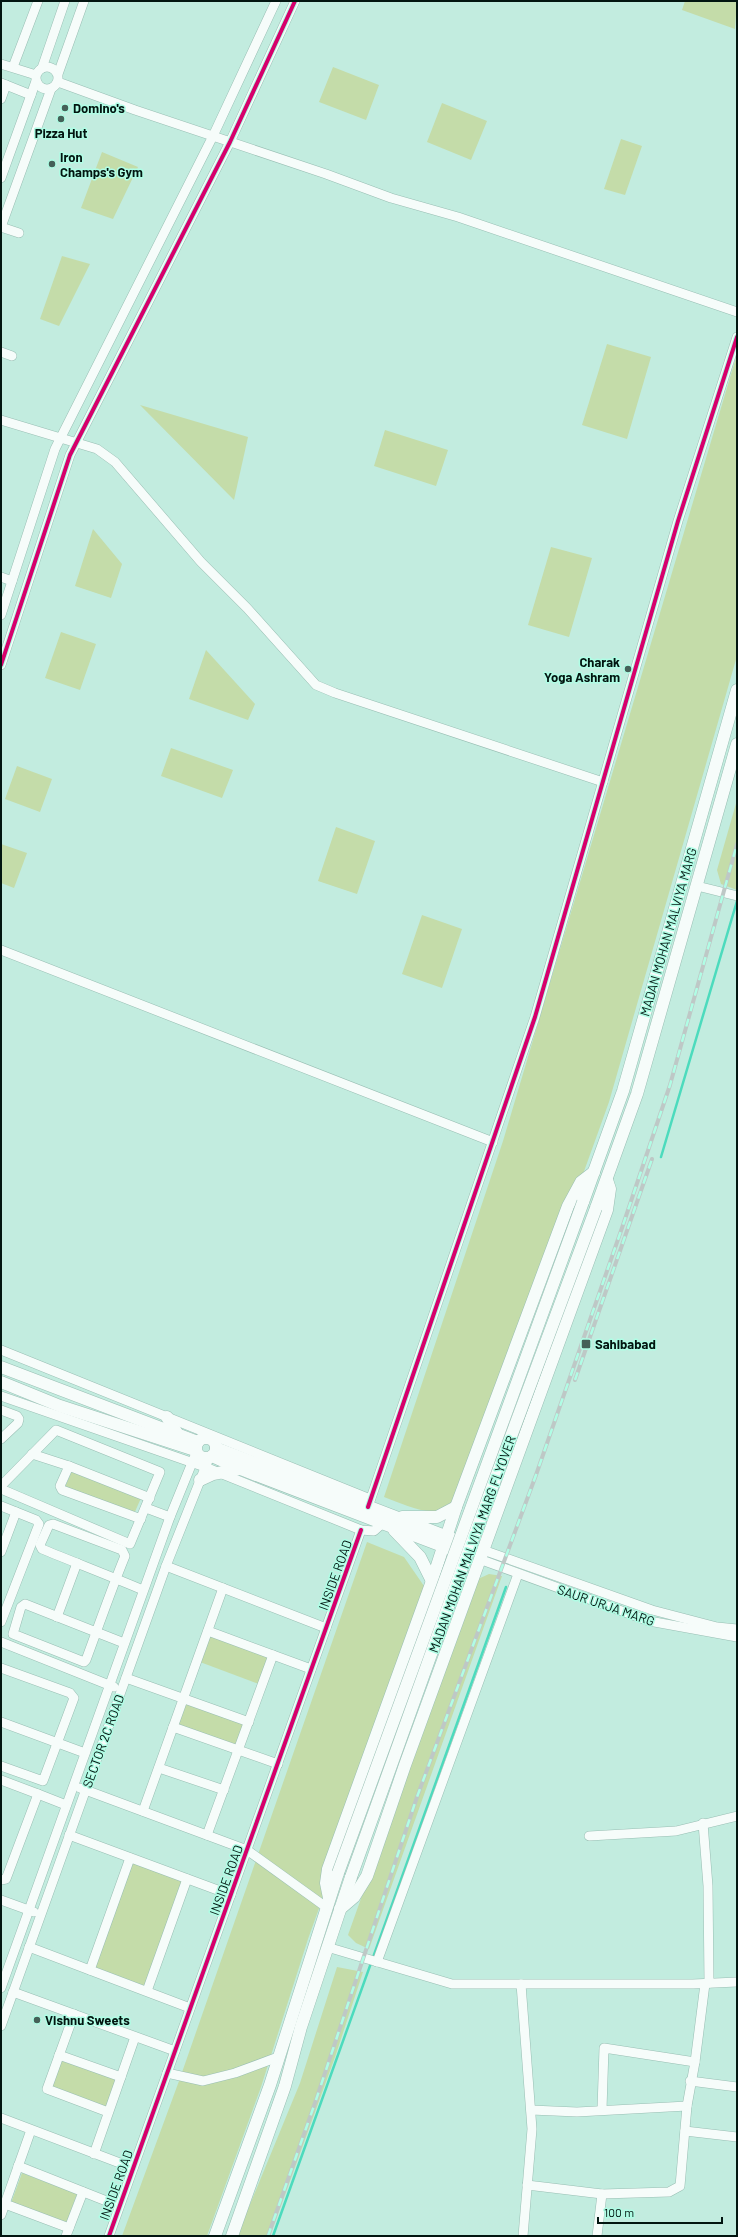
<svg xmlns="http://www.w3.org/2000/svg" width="738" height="2237" font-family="Barlow,sans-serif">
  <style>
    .green { fill: #c4dca9 }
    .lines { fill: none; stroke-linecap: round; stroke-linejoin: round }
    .stream { stroke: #4cdbbd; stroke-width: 2.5 }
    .minor-casing { stroke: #98beb3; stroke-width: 10 }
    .major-casing { stroke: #98beb3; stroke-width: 13 }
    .minor { stroke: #f6fcfa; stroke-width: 9 }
    .major { stroke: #f6fcfa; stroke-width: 12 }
    .rail-casing { stroke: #bec8c6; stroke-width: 4 }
    .rail { stroke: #b0fde5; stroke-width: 2.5; stroke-dasharray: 8; stroke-linecap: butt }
    .major-bridge-casing { stroke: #98beb3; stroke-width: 13; stroke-linecap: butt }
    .major-bridge { stroke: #f6fcfa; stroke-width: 12 }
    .cycleway-casing { stroke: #b0fde5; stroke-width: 6 }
    .cycleway { stroke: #d6006c; stroke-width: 4 }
    .poi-dot { fill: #456058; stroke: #b0fde5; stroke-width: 1.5 }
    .labels { text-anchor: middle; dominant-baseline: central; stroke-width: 3; stroke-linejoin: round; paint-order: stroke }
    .poi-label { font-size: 13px; font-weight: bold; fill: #021510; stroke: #b0fde5; text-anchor: start }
    .street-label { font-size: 13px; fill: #021510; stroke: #b0fde5 }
  </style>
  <rect width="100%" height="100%" fill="#c2ecdf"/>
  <g class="green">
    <path d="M 685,1 L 737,1 L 735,29 L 682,10 Z"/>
    <path d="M 333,67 L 379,85 L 366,120 L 319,102 Z"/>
    <path d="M 442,103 L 487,121 L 471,160 L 427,142 Z"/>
    <path d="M 621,139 L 642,146 L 625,195 L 604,189 Z"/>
    <path d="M 102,152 L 138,167 L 113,219 L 81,208 Z"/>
    <path d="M 62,256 L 90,264 L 59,326 L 40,319 Z"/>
    <path d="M 607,344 L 651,357 L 627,439 L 582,425 Z"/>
    <path d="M 737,354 L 737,656 L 609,1102 L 472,1482 C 467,1489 461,1498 454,1504 C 433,1520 406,1505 384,1497 L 503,1141 Z"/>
    <path d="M 140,405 L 248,437 L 234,500 Z"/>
    <path d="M 385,430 L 448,450 L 436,486 L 374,466 Z"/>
    <path d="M 93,529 L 122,564 L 111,598 L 75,586 Z"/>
    <path d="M 551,547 L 592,558 L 569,637 L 528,625 Z"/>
    <path d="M 61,632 L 96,644 L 80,690 L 45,678 Z"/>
    <path d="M 206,650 L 255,704 L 248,720 L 189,699 Z"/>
    <path d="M 171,748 L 233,770 L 222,798 L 161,776 Z"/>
    <path d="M 17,766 L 52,779 L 40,812 L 5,799 Z"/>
    <path d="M 737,800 L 737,890 L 721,884 L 717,870 Z"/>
    <path d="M 336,827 L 375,841 L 357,894 L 318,881 Z"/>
    <path d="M 1,844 L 27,853 L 14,888 L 1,883 Z"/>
    <path d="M 422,915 L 462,929 L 442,988 L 402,974 Z"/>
    <path d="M 72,1471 L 141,1498 L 134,1514 L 65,1487 Z"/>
    <path d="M 367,1542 L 404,1557 L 424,1586 L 426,1611 L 308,1939 L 261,2087 L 207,2236 L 122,2236 L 179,2081 Z"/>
    <path d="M 489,1574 L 502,1576 L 369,1949 L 356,1943 L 348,1935 L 452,1643 L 478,1579 Z"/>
    <path d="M 210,1634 L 269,1657 L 259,1684 L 200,1662 Z"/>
    <path d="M 185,1702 L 245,1724 L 236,1747 L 177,1725 Z"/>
    <path d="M 133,1863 L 184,1881 L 145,1986 L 94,1968 Z"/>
    <path d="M 337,1967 L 363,1972 L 335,2057 L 270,2236 L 237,2236 L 300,2083 Z"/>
    <path d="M 61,2059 L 117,2079 L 106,2108 L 50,2087 Z"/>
    <path d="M 22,2173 L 77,2194 L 66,2224 L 11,2203 Z"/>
  </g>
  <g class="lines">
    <g class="stream">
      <path d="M 661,1157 L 737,901"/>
      <path d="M 273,2236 L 506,1587"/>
    </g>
    <g class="minor-casing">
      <g id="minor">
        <path d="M 1,64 L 36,75"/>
        <circle cx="47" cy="78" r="11"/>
        <path d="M 13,67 L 38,1"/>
        <path d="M 42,68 L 65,1"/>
        <path d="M 58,74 L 84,1"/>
        <path d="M 58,82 L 135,110 L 326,174 L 391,198 L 458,217 L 737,312"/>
        <path d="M 1,83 L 31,95"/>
        <path d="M 1,99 L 6,85"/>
        <path d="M 1,178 L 36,81"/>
        <path d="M 1,227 L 51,89"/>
        <path d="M 1,227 L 19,233"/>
        <path d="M 1,352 L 12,356"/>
        <path d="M 1,420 L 97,449 L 115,462 L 201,562 L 247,608 L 316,685 L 335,693 L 603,782"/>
        <path d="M 1,577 L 12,581"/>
        <path d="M 1,615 L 55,449 L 213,136 L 276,1"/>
        <path d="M 1,665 L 70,455 L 230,142 L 295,1"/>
        <path d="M 697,886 L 737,896"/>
        <path d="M 1,950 L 493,1142"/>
        <path d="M 1,1350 L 370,1499"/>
        <path d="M 1,1396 L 205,1467 L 361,1530 L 374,1531 L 383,1523"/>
        <path d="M 1,1410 L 17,1416 L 19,1419 L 18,1423 L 1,1439"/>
        <path d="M 32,1454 L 69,1466"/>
        <path d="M 1,1486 L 56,1430 L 160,1472 L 130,1544 L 1,1489"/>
        <path d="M 1,1506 L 36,1520 L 39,1524 L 1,1622"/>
        <path d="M 368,1507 L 535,1017 L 678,521 L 737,337"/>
        <path d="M 146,1508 L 170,1517"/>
        <path d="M 141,1519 L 62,1490 L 60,1486 L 69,1466 L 150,1498"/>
        <path d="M 483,1550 L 652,1610 L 717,1627 L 737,1629"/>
        <path d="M 1,1552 L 16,1512"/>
        <path d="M 479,1559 L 649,1621 L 737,1637"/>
        <path d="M 166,1566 L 326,1628"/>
        <path d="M 57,1617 L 77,1563"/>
        <path d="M 208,1631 L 311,1669"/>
        <path d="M 1,1642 L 114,1687"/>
        <path d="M 124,1643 L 96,1632 L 25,1604 L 21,1607 L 13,1634 L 84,1662 L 86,1660 C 99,1625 111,1590 125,1556 L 122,1550 L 53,1524 L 49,1525 L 40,1545 L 42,1549 C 76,1563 110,1576 143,1590"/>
        <path d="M 1,1668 L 70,1693 L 74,1698 L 43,1781 L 1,1766"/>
        <path d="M 126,1678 L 249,1722"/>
        <path d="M 1,1722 L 85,1753"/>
        <path d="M 173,1727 L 278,1764"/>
        <path d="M 159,1768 L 224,1790"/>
        <path d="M 1,1780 L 38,1794 L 6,1879 L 1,1880"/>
        <path d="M 80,1788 L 247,1850 L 326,1907"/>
        <path d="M 38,1794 L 66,1805"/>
        <path d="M 143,1811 L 223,1588"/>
        <path d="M 703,1823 L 708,1886 L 709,1983"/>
        <path d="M 69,1835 L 231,1895"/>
        <path d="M 207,1835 L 273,1655"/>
        <path d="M 589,1836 L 676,1831 L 737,1816"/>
        <path d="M 1,1900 L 34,1912"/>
        <path d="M 29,1947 L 190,2008"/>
        <path d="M 327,1947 L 452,1984 L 693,1984 L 737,1982"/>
        <path d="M 377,1962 L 518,1574"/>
        <path d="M 90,1970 L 130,1858"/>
        <path d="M 521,1984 L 532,2129 L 523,2236"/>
        <path d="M 1,1988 L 170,1517 L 196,1453"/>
        <path d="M 147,1991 L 187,1879"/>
        <path d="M 13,1992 L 175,2051"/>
        <path d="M 74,2014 L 47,2089 L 108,2112"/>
        <path d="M 1,2026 L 166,1566 L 209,1458"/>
        <path d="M 59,2055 L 121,2077"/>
        <path d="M 167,2073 L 203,2081 L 235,2073 L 278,2057"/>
        <path d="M 690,2081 L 737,2087"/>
        <path d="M 602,2109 L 604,2048 L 695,2062"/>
        <path d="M 531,2110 L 577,2112 L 687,2106"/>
        <path d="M 1,2118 L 133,2168"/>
        <path d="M 685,2131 L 737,2137"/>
        <path d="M 94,2154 L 135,2037"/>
        <path d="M 18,2166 L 119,2206"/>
        <path d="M 527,2185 L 602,2194 L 669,2192 L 680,2186 L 687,2106 L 695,2062 L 705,1984"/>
        <path d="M 5,2204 L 69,2228"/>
        <path d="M 1,2215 L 31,2130"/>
        <path d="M 66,2236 L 83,2192"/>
        <path d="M 109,2236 L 361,1530"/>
        <path d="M 597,2236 L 602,2194"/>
      </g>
    </g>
    <g class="major-casing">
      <g id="major">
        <path d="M 583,1202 L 623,1091 L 737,690"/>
        <path d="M 596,1208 L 637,1094 L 737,744"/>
        <path d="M 1,1367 L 198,1442"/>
        <path d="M 1,1382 L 60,1406 L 195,1450"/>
        <path d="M 167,1417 L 178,1435"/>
        <circle cx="206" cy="1448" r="10"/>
        <path d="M 216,1448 L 453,1539"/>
        <path d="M 212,1456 L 243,1470 L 450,1549"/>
        <path d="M 200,1480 L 213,1474 L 239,1469"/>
        <path d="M 402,1517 L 437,1517 L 456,1507"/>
        <path d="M 394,1530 L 420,1557 L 432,1581"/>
        <path d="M 329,1898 L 326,1883 L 328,1869 L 432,1581 L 456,1507 L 568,1206 L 581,1182 L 594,1172"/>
        <path d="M 340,1909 L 354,1897 L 367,1876 L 405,1765 L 607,1210 L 610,1189 L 607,1180"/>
        <path d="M 215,2236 L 270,2085 L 338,1873"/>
        <path d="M 232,2236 L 285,2086 L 301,2027 L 351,1877"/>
      </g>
    </g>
    <use href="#minor" class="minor"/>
    <use href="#major" class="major"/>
    <g class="rail-casing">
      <g id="rail">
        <path d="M 575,1380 L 652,1159"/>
        <path d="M 268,2236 L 315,2103 L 417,1797 L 536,1475 L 623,1225 L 670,1085 L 737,844"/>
      </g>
    </g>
    <use href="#rail" class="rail"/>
    <g class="major-bridge-casing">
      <g id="major-bridge">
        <path d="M 338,1873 L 583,1202"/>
        <path d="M 351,1877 L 458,1579 L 596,1208"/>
      </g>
    </g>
    <use href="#major-bridge" class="major-bridge"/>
    <g class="cycleway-casing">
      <g id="cycleway">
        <path d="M 1,665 L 70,455 L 230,142 L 295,1"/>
        <path d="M 368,1507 L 535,1017 L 678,521 L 737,337"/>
        <path d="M 109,2236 L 361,1530"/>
      </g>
    </g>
    <use href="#cycleway" class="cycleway"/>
  </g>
  <g class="poi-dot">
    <circle cx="65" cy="108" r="4"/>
    <circle cx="61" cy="119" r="4"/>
    <circle cx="52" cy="164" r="4"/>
    <circle cx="628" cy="669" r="4"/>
    <rect x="581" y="1339" width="10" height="10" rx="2"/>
    <circle cx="37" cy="2020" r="4"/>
  </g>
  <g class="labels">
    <g class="poi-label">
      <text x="73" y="108">Domino's</text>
      <text x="61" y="133" text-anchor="middle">Pizza Hut</text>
      <text x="60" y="157">Iron<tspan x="60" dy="15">Champs's Gym</tspan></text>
      <text x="620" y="662" text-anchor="end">Charak<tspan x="620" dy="15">Yoga Ashram</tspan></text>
      <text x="595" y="1344">Sahibabad</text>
      <text x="45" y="2020">Vishnu Sweets</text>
    </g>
    <g class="street-label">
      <text transform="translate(668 932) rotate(-74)">MADAN MOHAN MALVIYA MARG</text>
      <text transform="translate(472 1544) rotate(-70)">MADAN MOHAN MALVIYA MARG FLYOVER</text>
      <text transform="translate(335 1575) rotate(-70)">INSIDE ROAD</text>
      <text transform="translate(606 1605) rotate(19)">SAUR URJA MARG</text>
      <text transform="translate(103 1741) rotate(-70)">SECTOR 2C ROAD</text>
      <text transform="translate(226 1880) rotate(-70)">INSIDE ROAD</text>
      <text transform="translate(116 2185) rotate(-70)">INSIDE ROAD</text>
    </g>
  </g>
  <rect width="738" height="2237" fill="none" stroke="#021510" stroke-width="4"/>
  <path d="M598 2217v6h124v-6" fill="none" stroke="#021510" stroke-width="2"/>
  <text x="604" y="2217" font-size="12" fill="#021510" stroke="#b0fde5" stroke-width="3" paint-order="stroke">100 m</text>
</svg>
